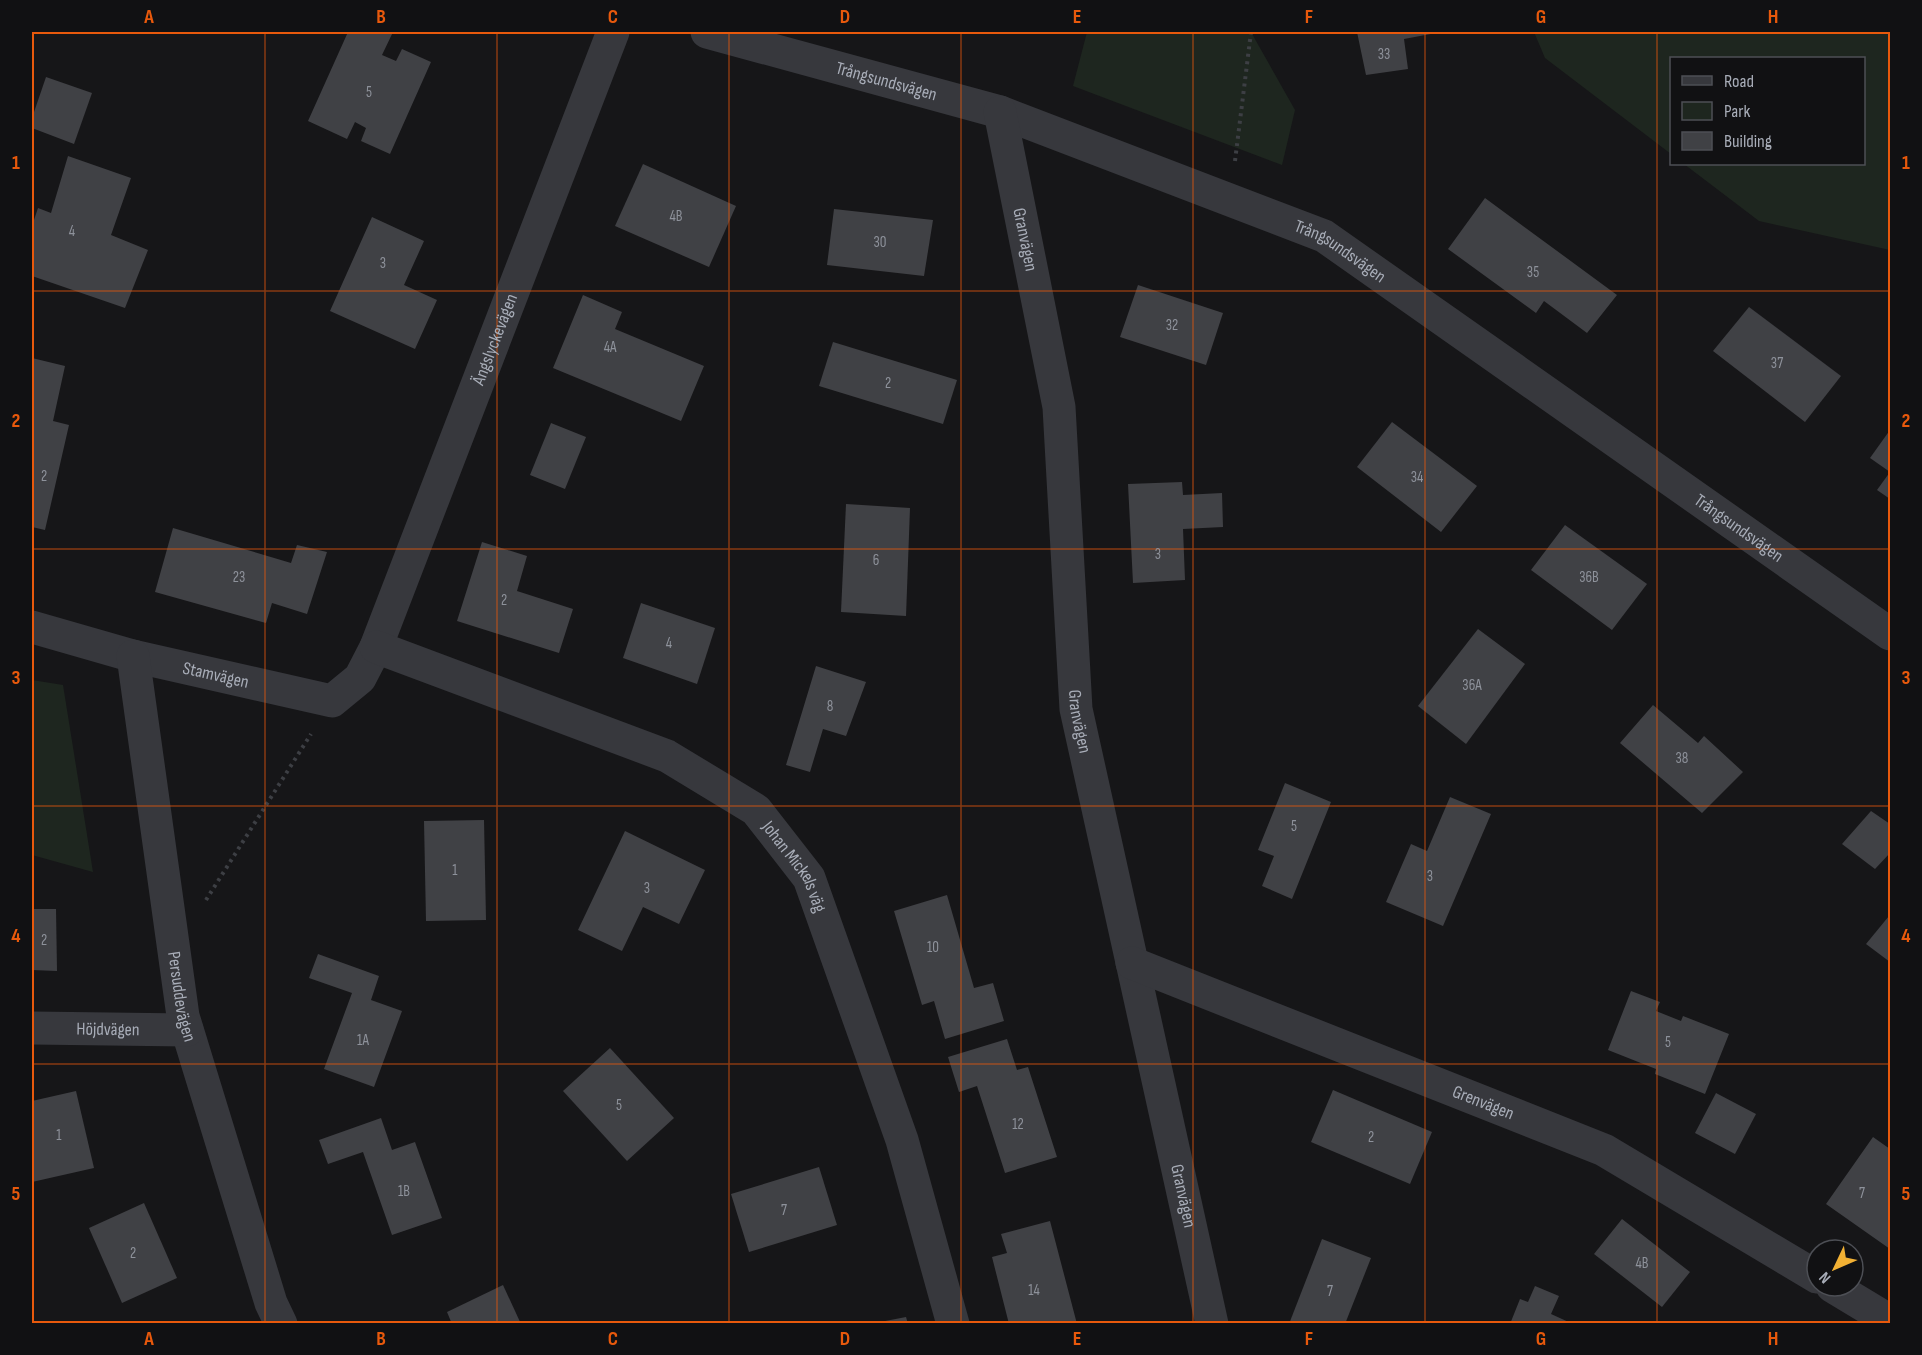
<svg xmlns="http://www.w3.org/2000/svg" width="1922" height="1355" font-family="'Sofia Sans Condensed',sans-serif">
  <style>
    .green { fill: #1e261f }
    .building { fill: #404145 }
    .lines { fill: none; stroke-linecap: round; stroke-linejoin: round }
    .path { stroke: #3d3f44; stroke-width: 4; stroke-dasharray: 3 4.5; stroke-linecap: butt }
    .minor { stroke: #37383d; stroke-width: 33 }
    .grid { fill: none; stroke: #e8590c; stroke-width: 1.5; stroke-opacity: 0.55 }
    .labels { text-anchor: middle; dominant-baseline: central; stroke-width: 4.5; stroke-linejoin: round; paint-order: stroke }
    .number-label { font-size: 15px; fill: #8e929b }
    .street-label { font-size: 18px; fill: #a8adb8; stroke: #111113 }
    .neatline { fill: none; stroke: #e8590c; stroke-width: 2 }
    .grid-label { font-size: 20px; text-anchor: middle; font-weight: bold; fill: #e8590c }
  </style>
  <rect width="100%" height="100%" fill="#161618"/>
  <g class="green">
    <path d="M 1087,32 L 1251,32 L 1295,110 L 1282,165 L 1073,86 Z"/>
    <path d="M 1534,32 L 1890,32 L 1890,250 L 1759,221 L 1684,164 L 1864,164 L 1864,58 L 1672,58 L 1671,154 L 1545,58 Z"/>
    <path d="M 32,680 L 63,685 L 93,872 L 32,855 Z"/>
  </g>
  <g class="building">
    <path d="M 348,32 L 393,32 L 382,55 L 396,61 L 402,49 L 431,62 L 390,154 L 361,141 L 366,128 L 355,122 L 347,139 L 308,121 Z"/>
    <path d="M 1357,32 L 1435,32 L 1436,33 L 1404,39 L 1408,69 L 1366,75 Z"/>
    <path d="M 46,77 L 92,93 L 74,144 L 32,128 L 32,118 Z"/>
    <path d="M 68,156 L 131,178 L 111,235 L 148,250 L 125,308 L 32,276 L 32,226 L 38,208 L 51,213 Z"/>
    <path d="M 643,164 L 736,206 L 709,267 L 615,226 Z"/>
    <path d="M 1485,198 L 1617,295 L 1587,333 L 1544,301 L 1536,313 L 1448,249 Z"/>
    <path d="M 834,209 L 933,220 L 924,276 L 827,265 Z"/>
    <path d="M 372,217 L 424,241 L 404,285 L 437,300 L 415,349 L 330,311 Z"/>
    <path d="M 1138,285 L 1223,313 L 1206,365 L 1120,337 Z"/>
    <path d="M 583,295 L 622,312 L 615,329 L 704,366 L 681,421 L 553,368 Z"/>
    <path d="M 1749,307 L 1841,376 L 1805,422 L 1713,351 Z"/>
    <path d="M 833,342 L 957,380 L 943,424 L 819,386 Z"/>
    <path d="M 32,358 L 65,366 L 53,421 L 69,425 L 45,530 L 32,527 Z"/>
    <path d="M 1392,422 L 1477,486 L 1441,532 L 1357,467 Z"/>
    <path d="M 551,423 L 586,437 L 565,489 L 530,475 Z"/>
    <path d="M 1890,430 L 1890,472 L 1870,458 Z"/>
    <path d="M 1890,472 L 1890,499 L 1877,490 Z"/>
    <path d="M 1182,482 L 1183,495 L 1222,493 L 1223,527 L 1183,529 L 1185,580 L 1133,583 L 1128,484 Z"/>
    <path d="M 846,504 L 910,508 L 906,616 L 841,612 Z"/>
    <path d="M 1565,525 L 1647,584 L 1612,630 L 1531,570 Z"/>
    <path d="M 173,528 L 291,563 L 297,545 L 327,552 L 307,614 L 272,603 L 266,623 L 155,592 Z"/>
    <path d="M 482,542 L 527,556 L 517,591 L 573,609 L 559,653 L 457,621 Z"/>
    <path d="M 641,603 L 715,628 L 697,684 L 623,658 Z"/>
    <path d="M 1478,629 L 1525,664 L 1466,744 L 1418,706 Z"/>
    <path d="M 816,666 L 866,682 L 846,736 L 823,729 L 810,772 L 786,765 Z"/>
    <path d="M 1653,705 L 1698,743 L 1704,736 L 1743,772 L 1702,813 L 1620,743 Z"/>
    <path d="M 1285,783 L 1331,802 L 1292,899 L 1262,886 L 1274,856 L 1258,850 Z"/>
    <path d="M 1450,797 L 1491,814 L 1443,926 L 1386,902 L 1411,844 L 1427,851 Z"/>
    <path d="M 1871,811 L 1890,824 L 1890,853 L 1875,869 L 1842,844 Z"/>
    <path d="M 484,820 L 486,920 L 426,921 L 424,821 Z"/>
    <path d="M 625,831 L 705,870 L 679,924 L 643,907 L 622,951 L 578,930 Z"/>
    <path d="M 947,895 L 974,988 L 993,983 L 1004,1021 L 945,1039 L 934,1001 L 922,1005 L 894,911 Z"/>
    <path d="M 32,909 L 56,909 L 57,971 L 32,970 Z"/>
    <path d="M 1889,916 L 1890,917 L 1890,962 L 1866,944 Z"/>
    <path d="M 318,954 L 379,976 L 371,1000 L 402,1011 L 374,1087 L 324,1069 L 352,993 L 309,978 Z"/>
    <path d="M 1631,991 L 1660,1002 L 1656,1011 L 1681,1021 L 1683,1016 L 1729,1034 L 1705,1094 L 1655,1074 L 1656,1069 L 1608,1050 Z"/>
    <path d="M 1007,1039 L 1017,1070 L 1028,1067 L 1057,1157 L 1005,1173 L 977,1086 L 959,1092 L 948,1057 Z"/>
    <path d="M 610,1048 L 674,1118 L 627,1161 L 563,1091 Z"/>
    <path d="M 1333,1090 L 1432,1132 L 1410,1184 L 1311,1142 Z"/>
    <path d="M 76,1091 L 94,1168 L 32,1182 L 32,1101 Z"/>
    <path d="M 1716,1093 L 1756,1114 L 1735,1154 L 1695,1133 Z"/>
    <path d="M 381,1118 L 392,1150 L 415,1142 L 442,1218 L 392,1235 L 363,1152 L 328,1164 L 319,1140 Z"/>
    <path d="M 1873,1137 L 1890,1149 L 1890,1179 L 1889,1181 L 1890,1182 L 1890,1249 L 1826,1204 Z"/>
    <path d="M 819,1167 L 837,1225 L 749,1252 L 731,1194 Z"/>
    <path d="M 144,1203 L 177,1278 L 122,1303 L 89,1228 Z"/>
    <path d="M 1622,1219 L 1690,1272 L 1662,1307 L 1594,1254 Z"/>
    <path d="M 1050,1221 L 1077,1324 L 1009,1324 L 992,1257 L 1007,1253 L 1001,1234 Z"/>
    <path d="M 1322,1239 L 1371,1258 L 1345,1324 L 1289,1324 Z"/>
    <path d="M 503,1285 L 521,1324 L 452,1324 L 447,1312 Z"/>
    <path d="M 1535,1286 L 1559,1296 L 1551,1314 L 1573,1324 L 1510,1324 L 1520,1299 L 1528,1302 Z"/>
    <path d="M 906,1317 L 908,1324 L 880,1324 L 880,1322 Z"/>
  </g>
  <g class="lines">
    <g class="path">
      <path d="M 1235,161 L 1251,32"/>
      <path d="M 206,900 L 311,734"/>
    </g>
    <g class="minor">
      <path id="s1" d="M 707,32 L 1000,112 L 1324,236 L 1890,634"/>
      <path id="s2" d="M 1000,112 L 1059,407 L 1076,709 L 1212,1324"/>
      <path id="s3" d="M 32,627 L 133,656 L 332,701 L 360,678 L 376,647 L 613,32"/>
      <path id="s4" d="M 376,647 L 667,756 L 756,810 L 809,878 L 902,1140 L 953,1324"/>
      <path id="s5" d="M 133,656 L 183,1016 L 271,1303 L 281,1324"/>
      <path id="s6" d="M 1132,963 L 1604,1150 L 1817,1277"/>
      <path id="s7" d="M 32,1028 L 187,1030"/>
      <path d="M 1832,1286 L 1890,1321"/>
    </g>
  </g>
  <path class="grid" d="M 265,32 L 265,1324M 497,32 L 497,1324M 729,32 L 729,1324M 961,32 L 961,1324M 1193,32 L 1193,1324M 1425,32 L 1425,1324M 1657,32 L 1657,1324M 32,291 L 1890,291M 32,549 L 1890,549M 32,806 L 1890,806M 32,1064 L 1890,1064"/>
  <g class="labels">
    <g class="number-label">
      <text x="1384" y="54">33</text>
      <text x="369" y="92">5</text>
      <text x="676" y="216">4B</text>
      <text x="72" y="231">4</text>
      <text x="880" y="242">30</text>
      <text x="383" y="263">3</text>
      <text x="1533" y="272">35</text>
      <text x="1172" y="325">32</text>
      <text x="610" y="347">4A</text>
      <text x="1777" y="363">37</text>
      <text x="888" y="383">2</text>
      <text x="44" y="476">2</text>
      <text x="1417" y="477">34</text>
      <text x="1158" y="554">3</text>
      <text x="876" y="560">6</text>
      <text x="239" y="577">23</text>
      <text x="1589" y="577">36B</text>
      <text x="504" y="600">2</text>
      <text x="669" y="643">4</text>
      <text x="1472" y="685">36A</text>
      <text x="830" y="706">8</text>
      <text x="1682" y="758">38</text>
      <text x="1294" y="826">5</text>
      <text x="455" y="870">1</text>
      <text x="1430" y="876">3</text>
      <text x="647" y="888">3</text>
      <text x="44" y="940">2</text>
      <text x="933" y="947">10</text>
      <text x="363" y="1040">1A</text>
      <text x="1668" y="1042">5</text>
      <text x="619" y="1105">5</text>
      <text x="1018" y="1124">12</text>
      <text x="59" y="1135">1</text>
      <text x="1371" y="1137">2</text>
      <text x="404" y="1191">1B</text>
      <text x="1862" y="1193">7</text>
      <text x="784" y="1210">7</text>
      <text x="133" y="1253">2</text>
      <text x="1642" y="1263">4B</text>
      <text x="1034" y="1290">14</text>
      <text x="1330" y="1291">7</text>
    </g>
    <g class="street-label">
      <text stroke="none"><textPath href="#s1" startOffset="186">Trångsundsvägen</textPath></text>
      <text stroke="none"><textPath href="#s2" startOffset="130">Granvägen</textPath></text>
      <text stroke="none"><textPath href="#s1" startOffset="672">Trångsundsvägen</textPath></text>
      <text stroke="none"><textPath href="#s3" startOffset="710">Ängslyckevägen</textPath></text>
      <text stroke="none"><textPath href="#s1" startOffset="1158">Trångsundsvägen</textPath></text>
      <text stroke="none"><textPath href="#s3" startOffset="190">Stamvägen</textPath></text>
      <text stroke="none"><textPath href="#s2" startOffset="616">Granvägen</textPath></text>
      <text stroke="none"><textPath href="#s4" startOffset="484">Johan Mickels väg</textPath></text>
      <text stroke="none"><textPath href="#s5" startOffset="344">Persuddevägen</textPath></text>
      <text stroke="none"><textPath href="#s7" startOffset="76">Höjdvägen</textPath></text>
      <text stroke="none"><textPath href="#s6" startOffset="378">Grenvägen</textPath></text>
      <text stroke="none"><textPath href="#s2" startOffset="1102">Granvägen</textPath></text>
    </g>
  </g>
  <rect width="1922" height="1355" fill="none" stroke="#111113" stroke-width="66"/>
  <rect x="1670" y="57" width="195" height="108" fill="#111113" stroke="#4d4f55" stroke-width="1.5"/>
  <rect x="1682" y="76" width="30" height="9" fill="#37383d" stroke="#4d4f55" stroke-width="1.5"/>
  <text x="1724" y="87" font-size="18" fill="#a8adb8">Road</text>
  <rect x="1682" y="102" width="30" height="18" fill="#1e261f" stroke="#4d4f55" stroke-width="1.5"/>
  <text x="1724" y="117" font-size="18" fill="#a8adb8">Park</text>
  <rect x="1682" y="132" width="30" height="18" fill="#404145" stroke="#4d4f55" stroke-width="1.5"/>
  <text x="1724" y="147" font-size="18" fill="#a8adb8">Building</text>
  <g transform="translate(1835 1268) rotate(226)"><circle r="28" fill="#111113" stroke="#4d4f55" stroke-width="1.5"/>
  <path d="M0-4.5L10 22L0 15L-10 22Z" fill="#f2b134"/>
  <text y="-9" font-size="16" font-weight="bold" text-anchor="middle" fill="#a8adb8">N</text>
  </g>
  <rect x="33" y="33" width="1856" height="1289" class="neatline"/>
  <g class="grid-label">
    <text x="149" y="23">A</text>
    <text x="381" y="23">B</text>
    <text x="613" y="23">C</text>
    <text x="845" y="23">D</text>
    <text x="1077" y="23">E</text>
    <text x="1309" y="23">F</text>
    <text x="1541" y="23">G</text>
    <text x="1773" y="23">H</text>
    <text x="16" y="169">1</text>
    <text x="1906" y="169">1</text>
    <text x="16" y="427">2</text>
    <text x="1906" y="427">2</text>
    <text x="16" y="684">3</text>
    <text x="1906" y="684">3</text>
    <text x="16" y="942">4</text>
    <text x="1906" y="942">4</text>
    <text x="16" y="1200">5</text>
    <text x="1906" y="1200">5</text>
    <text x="149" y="1345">A</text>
    <text x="381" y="1345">B</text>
    <text x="613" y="1345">C</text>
    <text x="845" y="1345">D</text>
    <text x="1077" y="1345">E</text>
    <text x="1309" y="1345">F</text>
    <text x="1541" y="1345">G</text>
    <text x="1773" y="1345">H</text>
  </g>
</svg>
